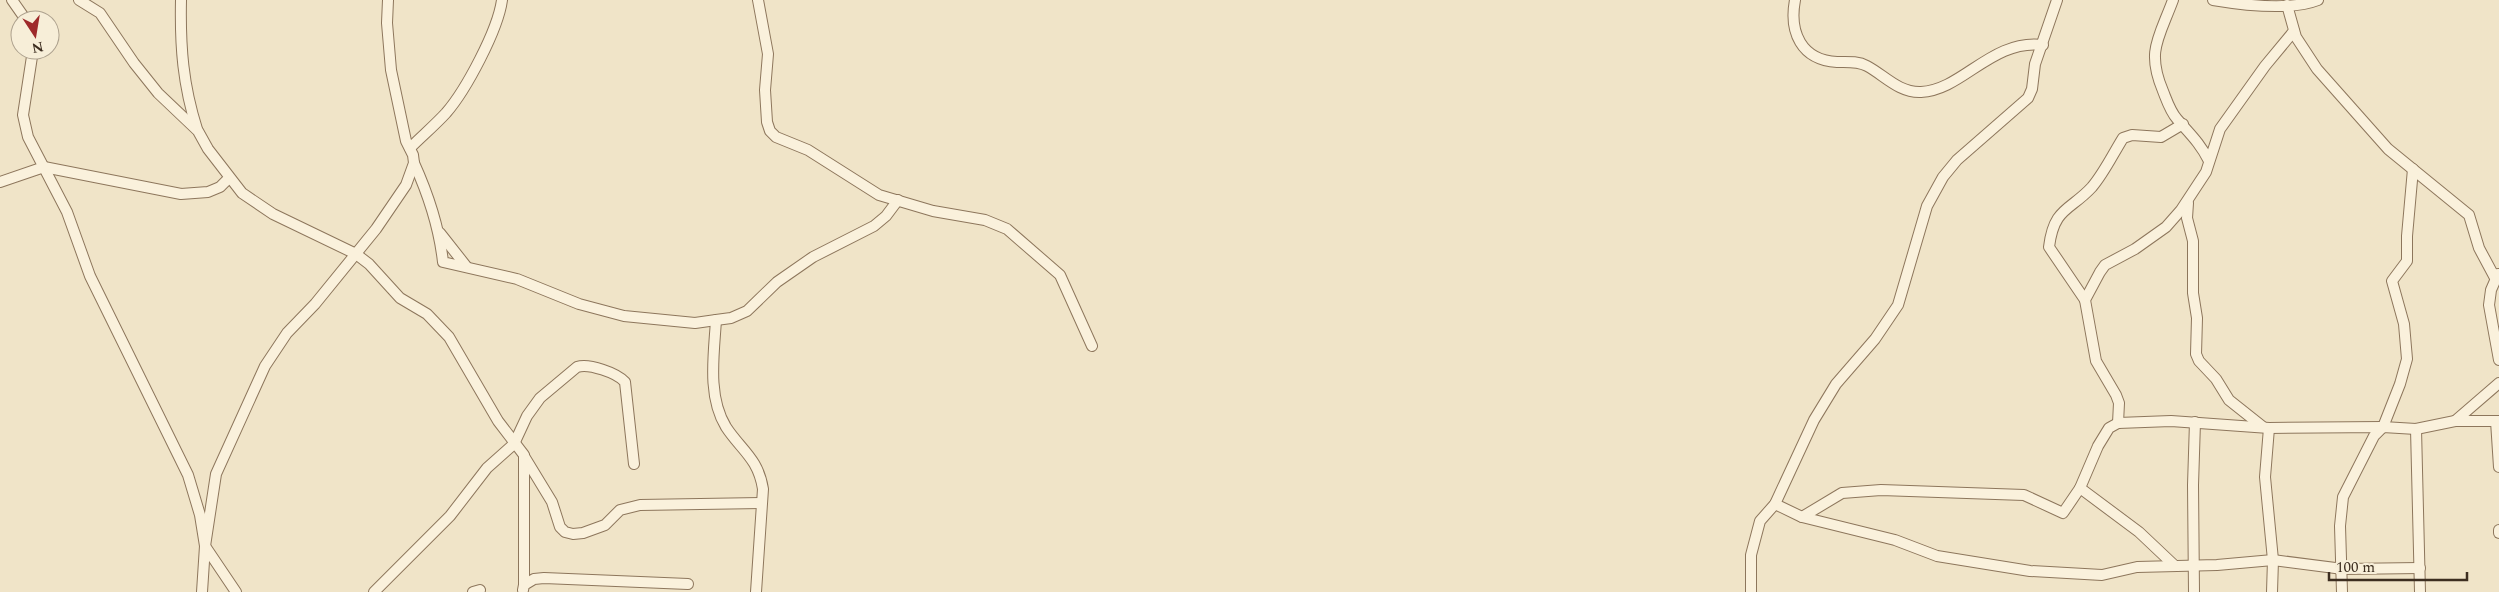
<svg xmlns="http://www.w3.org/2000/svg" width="2499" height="592" font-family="Spectral,serif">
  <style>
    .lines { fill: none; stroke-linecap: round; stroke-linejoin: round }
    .minor-casing { stroke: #8d765c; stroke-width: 12 }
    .minor { stroke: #faf1dc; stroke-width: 10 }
  </style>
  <rect width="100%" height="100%" fill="#f0e4c8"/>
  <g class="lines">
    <g class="minor-casing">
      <g id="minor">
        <path d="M 12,0 L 26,20"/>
        <path d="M 79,0 L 100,13 L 134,63 L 158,93 L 198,131 L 208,149 L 242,193 L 273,214 L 356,254 L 369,264 L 400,298 L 427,314 L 449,337 L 498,421 L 524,455 L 524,585"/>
        <path d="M 181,0 C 180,47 183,85 197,129"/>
        <path d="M 758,0 L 768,54 L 765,90 L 767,122 L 770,131 L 776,137 L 808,150 L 879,195 L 933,211 L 985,220 L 1007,229 L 1060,275 L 1092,346"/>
        <path d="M 1795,0 C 1789,32 1801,60 1837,62 C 1847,62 1858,61 1867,66 C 1884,75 1899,93 1921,92 C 1963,90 1991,39 2043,45"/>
        <path d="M 2173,0 C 2159,38 2146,51 2163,91 C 2167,101 2170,111 2177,119 C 2190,134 2200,143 2209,161"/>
        <path d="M 2213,0 C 2243,5 2290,11 2318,0"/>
        <path d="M 2287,5 L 2296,37 L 2317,69 L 2388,149 L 2469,215 L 2479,248 L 2495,278"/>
        <path d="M 33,50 L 23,115 L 28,137 L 67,212 L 90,276 L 188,475 L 200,515 L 205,546 L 236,592"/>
        <path d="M 410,148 C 422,136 435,125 446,113 C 466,90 498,30 502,0"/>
        <path d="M 414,163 C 429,196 439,226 443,262 L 517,279 L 579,304 L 624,316 L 695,323 L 716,320 L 731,318 L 747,311 L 777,282 L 813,257 L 874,226 L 886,216 L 898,200"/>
        <path d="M 0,182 L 44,167 L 181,194 L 208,192 L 220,187 L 229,178"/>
        <path d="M 2188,203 L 2187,218 L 2193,241 L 2193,293 L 2197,318 L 2196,354 L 2199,361 L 2216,379 L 2229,400 L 2263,427"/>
        <path d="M 440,233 L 466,266"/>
        <path d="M 2498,274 L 2491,290 L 2489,305 L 2499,360"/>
        <path d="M 2085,300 L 2049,247 C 2054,207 2070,211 2092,187 C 2104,173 2113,154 2123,138 L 2132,135 L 2161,137 L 2183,124"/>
        <path d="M 716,320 C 714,354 707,396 726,427 C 741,450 758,458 763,489 L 756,592"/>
        <path d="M 2455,421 L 2499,383"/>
        <path d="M 2496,421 L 2499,467"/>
        <path d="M 2118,423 L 2119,403 L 2116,395 L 2096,361 L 2085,300 L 2100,272 L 2105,265 L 2135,249 L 2166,227 L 2181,210 L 2206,172 L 2220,129 L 2265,66 L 2294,31"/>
        <path d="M 2269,428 L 2265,477 L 2273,560 L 2272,592"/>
        <path d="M 2416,429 L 2420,592"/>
        <path d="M 524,456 L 552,502 L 560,527 L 565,532 L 573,534 L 583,533 L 605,525 L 620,510 L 640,505 L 761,503"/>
        <path d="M 2080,488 L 2139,532 L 2175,566"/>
        <path d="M 1775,504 L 1802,517 L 1895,540 L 1937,556 L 2030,571 L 2102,575 L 2137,567 L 2217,565 L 2273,560 L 2343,569 L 2420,568"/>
        <path d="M 1802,517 L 1842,493 L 1881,490 L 2024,495 L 2063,513 L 2080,488 L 2098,446 L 2109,428 L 2118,423 L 2171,421 L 2269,428 L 2383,427 L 2416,429 L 2455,421 L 2499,421"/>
        <path d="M 2499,530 L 2499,533"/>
        <path d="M 523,590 L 524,585 L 534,579 L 544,578 L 688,584"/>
        <path d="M 202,592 L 205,546 L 216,474 L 265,366 L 287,333 L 315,304 L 376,229 L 406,185 L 414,163 L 413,155 L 406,141 L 391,70 L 387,23 L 388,0"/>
        <path d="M 374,592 L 450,516 L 487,468 L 514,444 L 527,416 L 540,398 L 577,367 C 589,363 617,373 625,382 L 634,464"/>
        <path d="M 473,592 L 480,590"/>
        <path d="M 1751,592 L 1751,555 L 1760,521 L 1775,504 L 1814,420 L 1836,384 L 1875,339 L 1898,305 L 1927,206 L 1943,177 L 1957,160 L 2028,98 L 2032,89 L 2035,64 L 2057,0"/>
        <path d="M 2194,592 L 2193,485 L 2195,422"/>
        <path d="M 2342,592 L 2340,526 L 2343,497 L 2374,436 L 2383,427 L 2400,384 L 2407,359 L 2404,324 L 2392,281 L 2407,261 L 2407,236 L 2413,169"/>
      </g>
    </g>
    <use href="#minor" class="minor"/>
  </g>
  <g transform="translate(35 35) rotate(168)"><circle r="24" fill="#f7eed8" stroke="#ada18e"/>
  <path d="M0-4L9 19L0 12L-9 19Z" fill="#9e2a2b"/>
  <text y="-8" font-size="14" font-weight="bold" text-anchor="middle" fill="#3d2e20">N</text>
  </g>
  <path d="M2329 572v8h138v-8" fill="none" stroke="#3d2e20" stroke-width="2.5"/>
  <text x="2336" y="572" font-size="15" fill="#3d2e20" stroke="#f7eed8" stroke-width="4" paint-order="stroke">100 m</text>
</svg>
